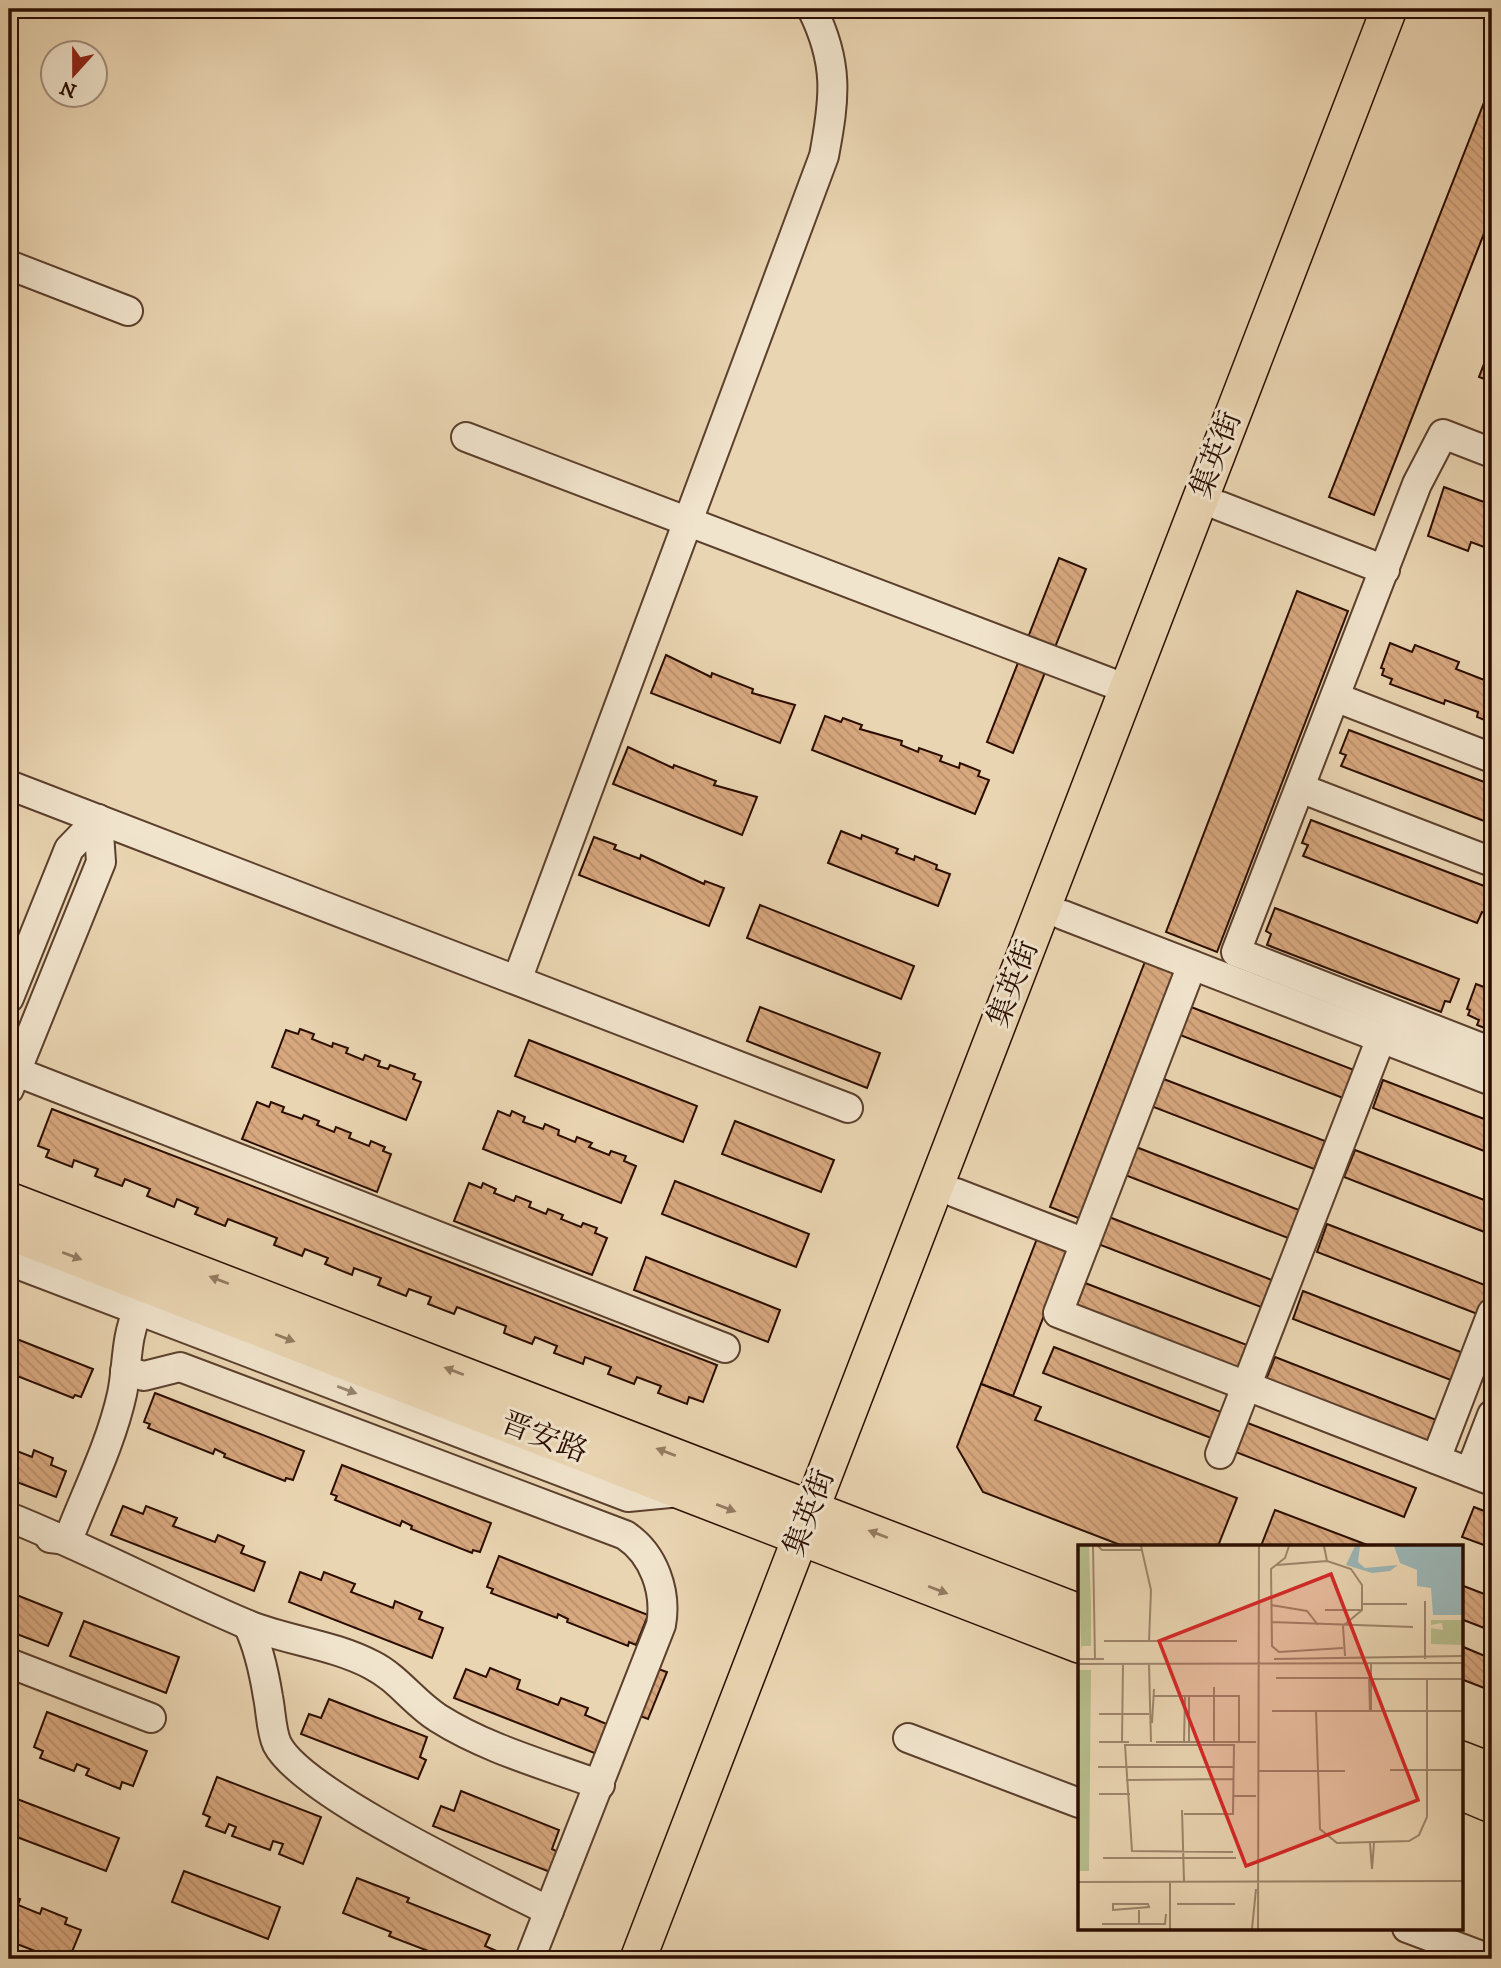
<svg xmlns="http://www.w3.org/2000/svg" width="1501" height="1968" font-family="'IM FELL DW Pica','Noto Serif SC',serif">
  <style>
    .building { fill: url(#building-back-hatch); stroke: #2b0d00; stroke-width: 2 }
    .lines { fill: none; stroke-linecap: round; stroke-linejoin: round }
    .minor-casing { stroke: #5b3f2c; stroke-width: 32 }
    .major-casing { stroke: #2b0d00; stroke-width: 38 }
    .minor { stroke: #f1e4cd; stroke-width: 28 }
    .major { stroke: #ead5b2; stroke-width: 35 }
    .oneway { fill: #947b62 }
    .oneway2 { fill: #988371 }
    .labels { text-anchor: middle; dominant-baseline: central; stroke-width: 6; stroke-linejoin: round; paint-order: stroke }
    .street-label { font-size: 30px; fill: #2b0d00; stroke: #f1e4cd }
    .inset-road { fill: none; stroke: #9e856b; stroke-width: 2 }
    .view { fill: #d62828; fill-opacity: 0.15; stroke: #d62828; stroke-width: 3.5 }
    .inset-edge { fill: none; stroke: #2b0d00; stroke-width: 3.5 }
  </style>
  <defs>
    <pattern id="building-back-hatch" width="6" height="6" patternUnits="userSpaceOnUse" patternTransform="scale(1.75)"><rect width="6" height="6" fill="#d8a87f"/><path d="M-1 5l2 2M0 0l6 6M5-1l2 2" fill="none" stroke="#ba8f6c"/></pattern>
  </defs>
  <rect width="100%" height="100%" fill="#ead5b2"/>
  <filter id="stains"><feTurbulence type="fractalNoise" baseFrequency=".00286" numOctaves="4"/><feColorMatrix values="0 0 0 0 .2 0 0 0 0 .09 0 0 0 0 .02 0 0 0 .5 -.17"/></filter>
  <radialGradient id="worn" r=".72"><stop offset=".6" stop-color="#630" stop-opacity="0"/><stop offset="1" stop-color="#630" stop-opacity=".3"/></radialGradient>
  <g class="building">
    <path d="M 1492,82 L 1492,213 L 1374,515 L 1329,497 Z"/>
    <path d="M 1492,343 L 1492,382 L 1479,377 Z"/>
    <path d="M 1444,487 L 1492,505 L 1492,550 L 1471,542 L 1468,551 L 1428,536 Z"/>
    <path d="M 1059,558 L 1086,569 L 1013,753 L 987,742 Z"/>
    <path d="M 1297,591 L 1348,611 L 1217,952 L 1166,932 Z"/>
    <path d="M 1390,643 L 1412,652 L 1415,645 L 1459,662 L 1456,669 L 1492,683 L 1492,723 L 1477,717 L 1478,712 L 1445,700 L 1444,704 L 1390,684 L 1392,679 L 1382,675 L 1384,669 L 1381,668 Z"/>
    <path d="M 666,655 L 711,677 L 712,673 L 753,689 L 752,693 L 795,705 L 780,743 L 651,693 Z"/>
    <path d="M 825,716 L 841,722 L 843,718 L 862,725 L 860,729 L 902,741 L 901,745 L 918,752 L 919,748 L 942,756 L 940,761 L 959,768 L 960,763 L 980,771 L 978,776 L 989,780 L 975,814 L 812,750 Z"/>
    <path d="M 1349,730 L 1492,785 L 1492,824 L 1341,766 L 1346,755 L 1340,753 Z"/>
    <path d="M 628,747 L 673,768 L 674,765 L 716,781 L 714,785 L 757,797 L 742,835 L 613,784 Z"/>
    <path d="M 1311,820 L 1492,889 L 1487,914 L 1482,912 L 1477,923 L 1303,856 L 1308,845 L 1302,843 Z"/>
    <path d="M 841,831 L 861,839 L 862,835 L 898,849 L 896,853 L 914,860 L 915,856 L 937,865 L 936,869 L 950,874 L 938,906 L 828,863 Z"/>
    <path d="M 594,837 L 616,845 L 614,849 L 640,859 L 641,855 L 704,884 L 705,881 L 724,888 L 709,926 L 579,875 Z"/>
    <path d="M 760,905 L 914,966 L 901,999 L 747,938 Z"/>
    <path d="M 1275,908 L 1459,979 L 1450,1002 L 1445,1001 L 1441,1012 L 1267,945 L 1271,934 L 1266,931 Z"/>
    <path d="M 1146,959 L 1182,973 L 1086,1221 L 1050,1207 Z"/>
    <path d="M 1476,984 L 1492,990 L 1492,1031 L 1477,1025 L 1479,1020 L 1468,1015 L 1470,1010 L 1467,1009 Z"/>
    <path d="M 760,1007 L 880,1053 L 867,1088 L 747,1041 Z"/>
    <path d="M 1191,1007 L 1354,1070 L 1343,1098 L 1180,1035 Z"/>
    <path d="M 300,1029 L 314,1034 L 312,1039 L 332,1047 L 333,1043 L 348,1048 L 346,1053 L 363,1060 L 365,1055 L 380,1061 L 378,1066 L 388,1069 L 390,1065 L 415,1074 L 413,1079 L 421,1082 L 406,1120 L 272,1067 L 286,1030 L 298,1034 Z"/>
    <path d="M 529,1040 L 697,1106 L 683,1142 L 515,1076 Z"/>
    <path d="M 1161,1078 L 1325,1141 L 1314,1169 L 1151,1106 Z"/>
    <path d="M 1383,1080 L 1492,1122 L 1492,1154 L 1373,1108 Z"/>
    <path d="M 257,1102 L 269,1107 L 271,1102 L 284,1107 L 282,1112 L 302,1119 L 304,1115 L 319,1121 L 317,1125 L 334,1132 L 336,1127 L 351,1133 L 349,1138 L 369,1146 L 371,1141 L 385,1147 L 383,1151 L 391,1154 L 377,1192 L 242,1139 Z"/>
    <path d="M 52,1109 L 717,1365 L 703,1402 L 689,1397 L 687,1404 L 658,1393 L 661,1386 L 637,1377 L 634,1384 L 608,1374 L 611,1367 L 585,1357 L 583,1364 L 554,1353 L 557,1346 L 535,1337 L 532,1344 L 504,1333 L 506,1326 L 457,1307 L 454,1314 L 428,1304 L 431,1297 L 409,1289 L 406,1296 L 378,1285 L 381,1278 L 354,1268 L 352,1275 L 325,1264 L 328,1258 L 305,1249 L 302,1256 L 274,1245 L 277,1238 L 228,1219 L 225,1226 L 195,1214 L 198,1208 L 177,1199 L 174,1207 L 147,1196 L 150,1189 L 125,1179 L 122,1186 L 95,1176 L 98,1169 L 74,1160 L 72,1167 L 46,1157 L 49,1150 L 38,1146 Z"/>
    <path d="M 498,1111 L 510,1116 L 512,1111 L 525,1117 L 523,1122 L 543,1129 L 545,1124 L 559,1130 L 558,1135 L 575,1142 L 577,1137 L 592,1143 L 589,1147 L 609,1155 L 611,1151 L 626,1156 L 624,1161 L 636,1166 L 621,1203 L 483,1149 Z"/>
    <path d="M 735,1121 L 834,1160 L 821,1192 L 722,1154 Z"/>
    <path d="M 1136,1147 L 1299,1210 L 1288,1238 L 1125,1175 Z"/>
    <path d="M 1355,1150 L 1492,1203 L 1492,1235 L 1344,1177 Z"/>
    <path d="M 675,1181 L 809,1234 L 796,1267 L 662,1214 Z"/>
    <path d="M 469,1183 L 481,1188 L 483,1183 L 496,1189 L 494,1193 L 514,1201 L 516,1196 L 531,1202 L 529,1207 L 546,1214 L 548,1209 L 563,1215 L 561,1219 L 581,1227 L 583,1223 L 597,1228 L 595,1233 L 607,1238 L 592,1275 L 454,1221 Z"/>
    <path d="M 1109,1217 L 1272,1280 L 1261,1307 L 1098,1244 Z"/>
    <path d="M 1327,1224 L 1490,1287 L 1480,1315 L 1317,1252 Z"/>
    <path d="M 1038,1236 L 1070,1248 L 1013,1396 L 981,1384 Z"/>
    <path d="M 646,1257 L 780,1310 L 768,1342 L 634,1290 Z"/>
    <path d="M 1085,1283 L 1247,1345 L 1237,1372 L 1075,1310 Z"/>
    <path d="M 1303,1291 L 1466,1354 L 1456,1382 L 1293,1319 Z"/>
    <path d="M 9,1336 L 93,1369 L 81,1397 L 75,1395 L 73,1398 L 12,1374 L 13,1371 L 9,1369 Z"/>
    <path d="M 1054,1347 L 1221,1412 L 1211,1438 L 1043,1373 Z"/>
    <path d="M 1275,1357 L 1439,1421 L 1428,1448 L 1264,1385 Z"/>
    <path d="M 981,1384 L 1041,1407 L 1035,1420 L 1237,1498 L 1218,1546 L 1123,1546 L 983,1492 L 957,1447 Z"/>
    <path d="M 155,1393 L 304,1451 L 293,1480 L 286,1478 L 285,1481 L 224,1457 L 225,1454 L 215,1449 L 213,1454 L 148,1428 L 150,1424 L 144,1422 Z"/>
    <path d="M 1245,1422 L 1416,1488 L 1404,1517 L 1233,1451 Z"/>
    <path d="M 9,1448 L 32,1457 L 34,1450 L 53,1458 L 51,1465 L 66,1471 L 56,1497 L 9,1479 Z"/>
    <path d="M 342,1465 L 491,1523 L 480,1552 L 473,1550 L 472,1553 L 411,1529 L 412,1526 L 402,1521 L 400,1526 L 335,1500 L 337,1496 L 331,1494 Z"/>
    <path d="M 123,1506 L 143,1514 L 146,1506 L 177,1518 L 173,1526 L 215,1542 L 218,1535 L 244,1546 L 241,1553 L 265,1562 L 254,1591 L 111,1535 Z"/>
    <path d="M 1474,1507 L 1492,1514 L 1492,1548 L 1462,1537 Z"/>
    <path d="M 1275,1510 L 1370,1546 L 1261,1546 Z"/>
    <path d="M 499,1556 L 648,1615 L 636,1645 L 629,1642 L 628,1646 L 567,1622 L 568,1619 L 558,1614 L 557,1618 L 491,1593 L 493,1589 L 487,1587 Z"/>
    <path d="M 300,1572 L 321,1580 L 324,1572 L 355,1584 L 351,1592 L 393,1608 L 395,1601 L 422,1612 L 419,1619 L 443,1628 L 432,1658 L 289,1602 Z"/>
    <path d="M 1461,1585 L 1492,1597 L 1492,1631 L 1461,1619 Z"/>
    <path d="M 9,1592 L 62,1613 L 48,1646 L 9,1631 Z"/>
    <path d="M 84,1621 L 179,1657 L 166,1693 L 70,1656 Z"/>
    <path d="M 1461,1646 L 1492,1659 L 1492,1691 L 1461,1679 Z"/>
    <path d="M 653,1667 L 667,1672 L 648,1719 L 635,1714 Z"/>
    <path d="M 490,1668 L 520,1680 L 517,1689 L 558,1705 L 561,1698 L 588,1708 L 585,1715 L 609,1725 L 597,1754 L 454,1698 L 466,1669 L 486,1677 Z"/>
    <path d="M 329,1699 L 427,1737 L 420,1757 L 426,1760 L 418,1779 L 301,1734 L 309,1714 L 321,1718 Z"/>
    <path d="M 47,1712 L 147,1751 L 133,1786 L 122,1782 L 120,1789 L 86,1775 L 89,1769 L 77,1764 L 74,1771 L 40,1758 L 43,1751 L 34,1747 Z"/>
    <path d="M 217,1777 L 321,1817 L 303,1864 L 279,1854 L 283,1844 L 273,1841 L 270,1850 L 232,1836 L 236,1827 L 229,1824 L 225,1833 L 206,1826 L 210,1817 L 203,1814 Z"/>
    <path d="M 461,1791 L 559,1830 L 552,1849 L 558,1852 L 550,1872 L 433,1826 L 441,1806 L 454,1811 Z"/>
    <path d="M 17,1799 L 119,1838 L 106,1871 L 9,1834 L 9,1820 Z"/>
    <path d="M 184,1871 L 280,1907 L 268,1939 L 172,1902 Z"/>
    <path d="M 357,1878 L 409,1898 L 407,1902 L 490,1935 L 485,1946 L 499,1952 L 496,1959 L 449,1959 L 389,1936 L 391,1932 L 343,1913 Z"/>
    <path d="M 9,1895 L 20,1899 L 18,1905 L 40,1914 L 42,1908 L 67,1918 L 65,1924 L 81,1930 L 69,1959 L 56,1959 L 9,1941 Z"/>
  </g>
  <g class="lines">
    <g class="minor-casing">
      <g id="minor">
        <path d="M 9,265 L 128,311"/>
        <path d="M 466,437 L 1127,689"/>
        <path d="M 1492,453 L 1443,434 L 1417,484 L 1236,952 L 1492,1052"/>
        <path d="M 1220,506 L 1385,570"/>
        <path d="M 1335,697 L 1492,758"/>
        <path d="M 9,785 L 848,1108"/>
        <path d="M 1300,788 L 1492,862"/>
        <path d="M 1063,915 L 1492,1081"/>
        <path d="M 1192,965 L 1058,1313 L 1492,1481"/>
        <path d="M 517,980 L 824,156 C 835,98 839,63 812,9"/>
        <path d="M 9,998 L 69,849 L 98,819"/>
        <path d="M 17,1072 L 725,1348"/>
        <path d="M 9,1089 L 101,862 L 98,819"/>
        <path d="M 956,1193 L 1085,1243"/>
        <path d="M 9,1261 L 628,1497 L 680,1492"/>
        <path d="M 125,1371 L 144,1376 L 180,1367 L 625,1535 C 654,1554 667,1592 661,1625 L 530,1959"/>
        <path d="M 1220,1454 L 1381,1038"/>
        <path d="M 1436,1459 L 1492,1313"/>
        <path d="M 1470,1472 L 1492,1415"/>
        <path d="M 9,1517 C 89,1549 166,1590 246,1624 C 287,1641 332,1644 372,1665 C 398,1678 414,1703 438,1718 C 487,1749 546,1765 600,1785"/>
        <path d="M 50,1538 L 68,1540 C 86,1493 111,1444 122,1394 C 128,1365 125,1339 138,1310"/>
        <path d="M 248,1625 C 259,1648 264,1672 268,1697 C 271,1711 271,1731 277,1744 C 302,1794 494,1883 549,1911"/>
        <path d="M 9,1663 L 151,1718"/>
        <path d="M 908,1738 L 1079,1803"/>
        <path d="M 1407,1928 L 1490,1959"/>
      </g>
    </g>
    <g class="major-casing">
      <g id="major">
        <path d="M 9,1200 L 1079,1612"/>
        <path d="M 9,1232 L 1079,1645"/>
        <path d="M 1461,1759 L 1492,1771"/>
        <path d="M 1461,1792 L 1492,1805"/>
        <path d="M 638,1959 L 1389,9"/>
      </g>
    </g>
    <use href="#minor" class="minor"/>
    <use href="#major" class="major"/>
  </g>
  <defs><path id="oneway-solid" d="M-6-.8H1V-3.2L6.5 0L1 3.2V.8H-6Z" transform="scale(1.75)"/></defs>
  <g class="oneway">
    <use href="#oneway-solid" transform="translate(72 1256) rotate(21)"/>
    <use href="#oneway-solid" transform="translate(219 1280) rotate(-159)"/>
    <use href="#oneway-solid" transform="translate(285 1338) rotate(21)"/>
    <use href="#oneway-solid" transform="translate(454 1371) rotate(-159)"/>
    <use href="#oneway-solid" transform="translate(666 1452) rotate(-159)"/>
    <use href="#oneway-solid" transform="translate(726 1508) rotate(21)"/>
    <use href="#oneway-solid" transform="translate(878 1534) rotate(-159)"/>
    <use href="#oneway-solid" transform="translate(938 1590) rotate(21)"/>
  </g>
  <use class="oneway2" href="#oneway-solid" transform="translate(347 1390) rotate(21)"/>
  <g class="labels">
    <g class="street-label">
      <text transform="translate(1217 455) rotate(-69)">集英街</text>
      <text transform="translate(1014 984) rotate(-69)">集英街</text>
      <text transform="translate(544 1438) rotate(21)">晋安路</text>
      <text transform="translate(810 1513) rotate(-69)">集英街</text>
    </g>
  </g>
  <g transform="translate(1078 1545)">
    <rect width="385" height="385" fill="#ead5b2"/>
    <path d="M 353,75 L 385,75 L 385,100 L 353,99 L 353,83 L 365,85 L 364,78 L 353,80 Z" fill="#b7bd8c"/>
    <path d="M 0,1 L 11,1 L 13,60 L 13,101 L 4,101 L 3,105 ZM 0,125 L 13,125 L 11,326 L 0,326 Z" fill="#b7bd8c"/>
    <path d="M 277,1 L 282,1 L 280,17 L 287,23 L 320,20 L 312,26 L 294,28 L 268,20 ZM 316,1 L 385,1 L 385,70 L 355,70 L 353,43 L 339,41 L 339,25 L 322,18 Z" fill="#9bb6b6"/>
    <path class="inset-road" d="M 15,1 L 17,115M 20,1 L 24,5 L 63,5M 63,1 L 73,45 L 71,96M 211,1 L 207,13 L 193,24 L 194,101 L 201,107 L 265,103M 246,1 L 249,16 L 273,24 L 284,40 L 284,65 L 265,81 L 267,111M 199,20 L 249,16M 285,59 L 329,59M 193,60 L 229,66 L 240,80M 247,65 L 284,65M 193,77 L 335,82M 26,96 L 159,96M 0,114 L 26,114M 196,114 L 385,111M 347,114 L 347,56M 0,119 L 385,118M 71,119 L 73,197M 291,132 L 292,165M 198,133 L 291,133M 295,134 L 385,134M 76,151 L 161,151 L 161,197M 293,165 L 293,118M 194,166 L 385,166M 238,166 L 242,284 L 259,298 L 331,296 L 341,290 L 349,272 L 349,134M 21,169 L 71,169M 74,178 L 76,144M 21,197 L 51,197M 44,197 L 45,119M 78,197 L 178,197M 106,197 L 107,151M 111,197 L 111,151M 136,197 L 136,142M 20,222 L 156,222M 312,225 L 385,225M 181,226 L 267,226M 48,235 L 156,234M 21,249 L 52,249M 156,251 L 178,251M 104,265 L 106,336M 106,269 L 155,269 L 156,200 L 47,200 L 54,306 L 155,307M 292,298 L 294,324 L 296,298M 25,313 L 158,313M 1,337 L 385,336M 35,359 L 70,359 L 71,362 L 35,365 ZM 99,359 L 157,359M 61,365 L 61,379 L 87,379 L 88,369M 24,379 L 61,379M 92,384 L 92,338M 174,384 L 178,344M 180,384 L 181,1"/>
    <path class="view" d="M 253,29 L 340,255 L 168,321 L 81,96 Z"/>
    <rect width="385" height="385" class="inset-edge"/>
  </g>
  <rect width="1501" height="1968" fill="none" stroke="#ead5b2" stroke-width="35"/>
  <rect x="10" y="10" width="1480" height="1947" fill="none" stroke="#2b0d00" stroke-width="3.5"/>
  <rect x="18" y="18" width="1466" height="1933" fill="none" stroke="#2b0d00" stroke-width="2"/>
  <g transform="translate(74 74) rotate(201)"><circle r="33" fill="#f1e4cd" stroke="#a28e7b" stroke-width="2"/>
  <path d="M0-5L12 26L0 18L-12 26Z" fill="#8f2418"/>
  <text y="-10" font-size="19" font-weight="bold" text-anchor="middle" fill="#2b0d00">N</text>
  </g>
  <rect width="100%" height="100%" filter="url(#stains)"/>
  <rect width="100%" height="100%" fill="url(#worn)"/>
</svg>
